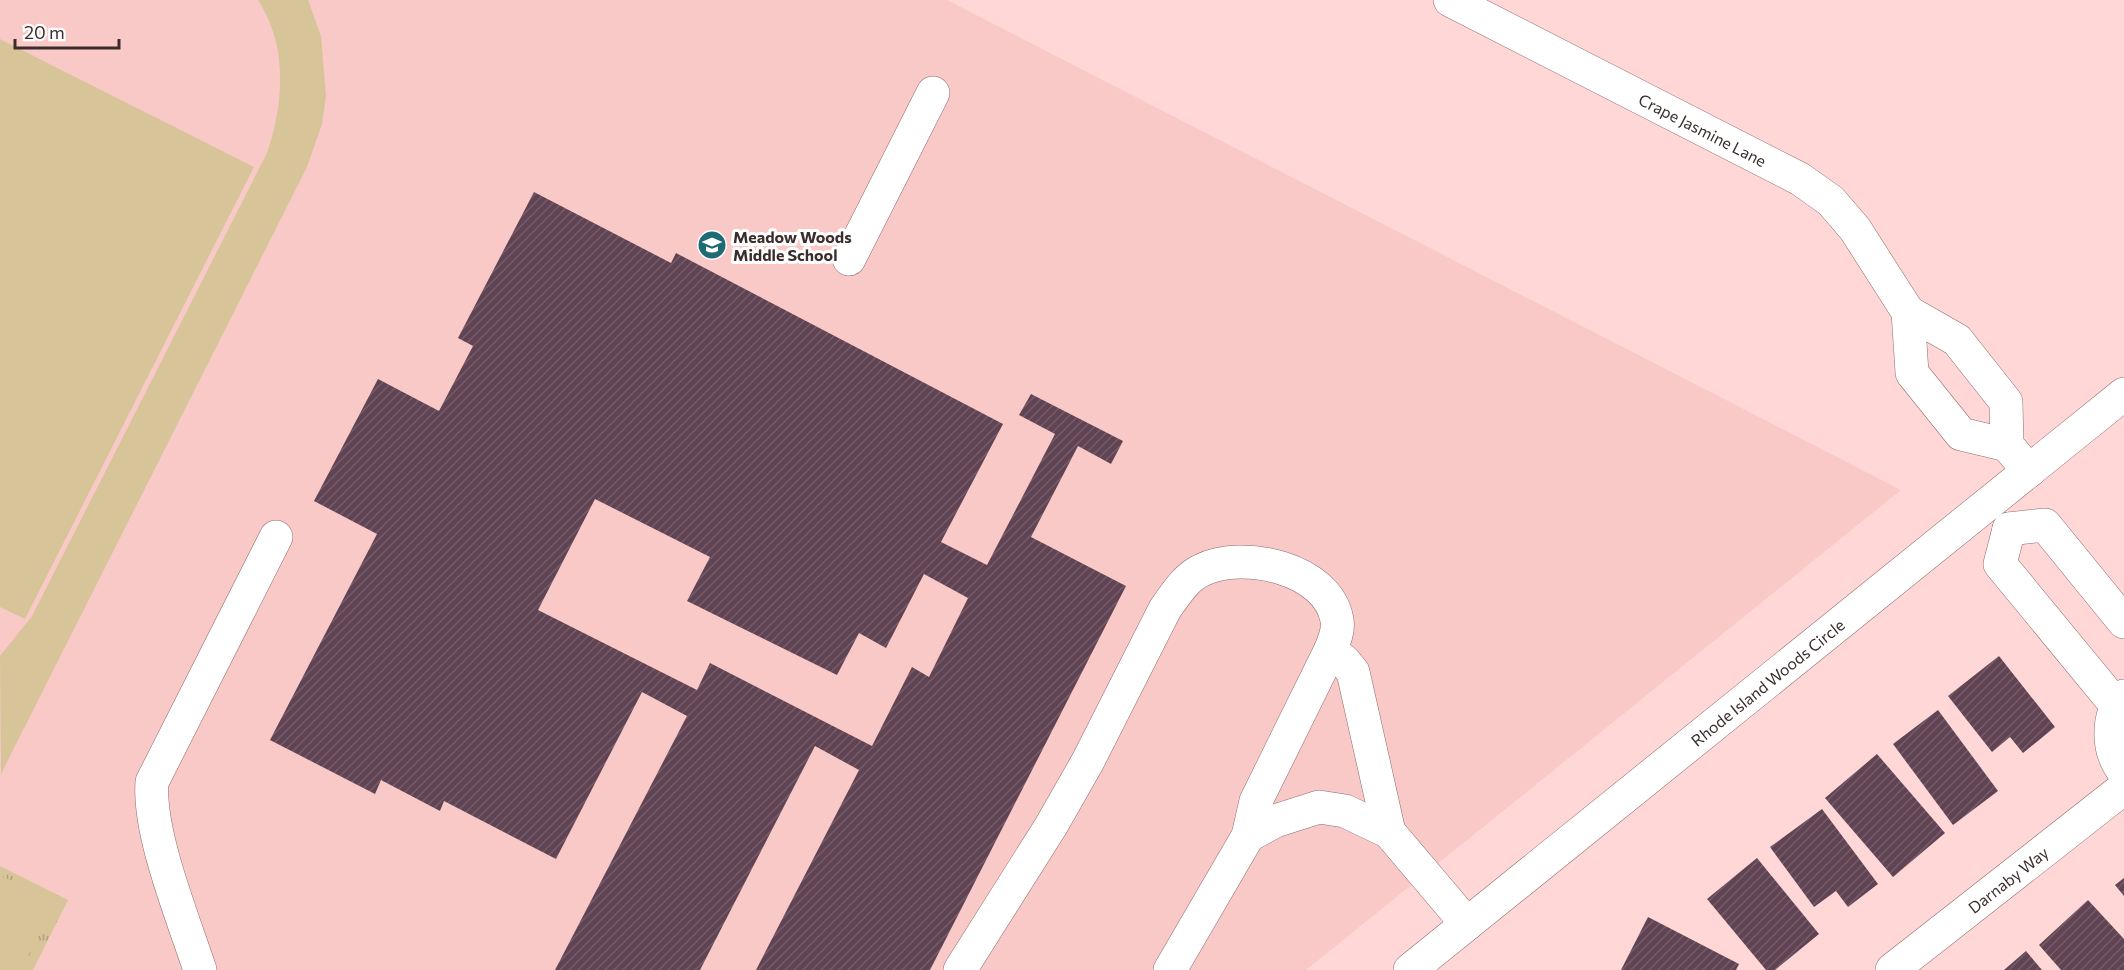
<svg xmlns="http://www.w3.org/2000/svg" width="2124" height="970" font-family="Commissioner,sans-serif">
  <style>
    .built { fill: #f9c9c8 }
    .grass { fill: url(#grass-tufts) }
    .pitch { fill: #d7c599 }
    .building { fill: url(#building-hatch); fill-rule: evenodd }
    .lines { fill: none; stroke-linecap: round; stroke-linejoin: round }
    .minor-casing { stroke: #8e6b6a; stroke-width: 34 }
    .minor { stroke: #fff; stroke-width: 33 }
    .labels { text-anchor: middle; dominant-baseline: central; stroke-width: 6; stroke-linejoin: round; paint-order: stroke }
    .street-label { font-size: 16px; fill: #3c2d2d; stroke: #fff }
    .poi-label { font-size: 16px; font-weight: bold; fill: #3c2d2d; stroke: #fff; text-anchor: start }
  </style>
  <defs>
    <pattern id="grass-tufts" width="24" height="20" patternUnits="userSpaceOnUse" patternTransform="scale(1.5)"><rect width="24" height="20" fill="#d7c599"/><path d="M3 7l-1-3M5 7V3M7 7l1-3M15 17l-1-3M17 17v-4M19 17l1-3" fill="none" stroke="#b0a07d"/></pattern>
    <pattern id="building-hatch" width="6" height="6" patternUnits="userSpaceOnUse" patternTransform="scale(1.5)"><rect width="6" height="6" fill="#604453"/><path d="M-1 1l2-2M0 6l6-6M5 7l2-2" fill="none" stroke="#745d69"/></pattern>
  </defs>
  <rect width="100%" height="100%" fill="#ffd7d6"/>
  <path class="built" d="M 0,0 L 947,0 L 1901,490 L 1306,970 L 0,970 Z"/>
  <path class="grass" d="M 0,866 L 68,900 L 33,970 L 0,970 Z"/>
  <g class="pitch">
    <path d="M 258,0 L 308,0 L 321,36 L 326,96 L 322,124 L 307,167 L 1,774 L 0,656 L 32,616 L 267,153 C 284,103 288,46 258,0 Z"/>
    <path d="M 0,39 L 254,167 L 25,619 L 0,607 Z"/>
    <path d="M 0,875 L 55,903 L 21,970 L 0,970 Z"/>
  </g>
  <g class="building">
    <path d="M 534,192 L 671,263 L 676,253 L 1003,424 L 941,542 L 987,565 L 1055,434 L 1019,415 L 1031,394 L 1123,441 L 1111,464 L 1078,446 L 1031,537 L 1126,586 L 930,970 L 756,970 L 859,770 L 815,746 L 700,970 L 555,970 L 687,716 L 642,692 L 556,859 L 444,801 L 440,811 L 381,780 L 375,794 L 270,740 L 377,534 L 314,501 L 378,379 L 439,411 L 473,346 L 458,338 ZM 595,499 L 710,557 L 687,601 L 837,675 L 859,633 L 886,648 L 924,574 L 968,598 L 929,677 L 912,667 L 872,746 L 710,663 L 697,690 L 538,610 Z"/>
    <path d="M 1999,656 L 2055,727 L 2023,753 L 2010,737 L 1992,752 L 1948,696 Z"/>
    <path d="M 1938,710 L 1998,791 L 1953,825 L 1893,744 Z"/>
    <path d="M 1877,754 L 1945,833 L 1893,877 L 1825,798 Z"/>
    <path d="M 1822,809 L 1878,884 L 1848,907 L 1836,891 L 1814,907 L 1770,847 Z"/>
    <path d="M 1757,858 L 1819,934 L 1775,970 L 1766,970 L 1707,899 Z"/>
    <path d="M 2124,878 L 2124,896 L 2115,885 Z"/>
    <path d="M 2088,900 L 2124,939 L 2124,970 L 2061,970 L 2039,945 Z"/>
    <path d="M 1648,917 L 1739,964 L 1736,970 L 1621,970 Z"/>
    <path d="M 2026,951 L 2042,970 L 2004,970 Z"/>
  </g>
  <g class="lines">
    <g class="minor-casing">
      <g id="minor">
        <path id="s1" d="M 1450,0 L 1800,179 L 1831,201 L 1855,229 L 1908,312"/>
        <path d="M 849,259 L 933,93"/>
        <path d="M 2007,445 L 2006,402 L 1957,340 L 1908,312 L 1912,373 L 1961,434 L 2007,445 L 2029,471"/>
        <path d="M 2009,529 L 2000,564 L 2116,705"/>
        <path d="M 2009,529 L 2045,525 L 2124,622"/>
        <path d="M 1330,651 L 1344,661 L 1353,672 L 1389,832"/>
        <path d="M 2124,696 C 2106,717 2107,751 2124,772"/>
        <path d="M 200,970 C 183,918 148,833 152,782 L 276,537"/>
        <path d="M 960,970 L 1051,826 L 1088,761 L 1165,609 C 1175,595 1186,577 1202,570 C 1243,550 1328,568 1337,620 C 1339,631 1334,641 1330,651 L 1256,801 L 1248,836"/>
        <path d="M 1170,970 L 1248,836 L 1275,821 L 1319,807 L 1345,811 L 1389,832 L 1467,924"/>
        <path id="s2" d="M 1410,970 L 2124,394"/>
        <path id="s3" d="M 1892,970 L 2124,788"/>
      </g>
    </g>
    <use href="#minor" class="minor"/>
  </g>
  <defs>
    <g id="school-disc" transform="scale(1.5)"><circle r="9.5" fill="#206a74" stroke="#fff"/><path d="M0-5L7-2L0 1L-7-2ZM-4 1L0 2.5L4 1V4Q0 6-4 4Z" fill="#fff"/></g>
  </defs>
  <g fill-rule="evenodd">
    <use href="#school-disc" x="712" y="245"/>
  </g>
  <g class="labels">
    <g class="street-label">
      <text stroke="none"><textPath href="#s1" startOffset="284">Crape Jasmine Lane</textPath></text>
      <text stroke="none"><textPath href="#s2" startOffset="459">Rhode Island Woods Circle</textPath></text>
      <text stroke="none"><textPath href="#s3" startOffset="147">Darnaby Way</textPath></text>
    </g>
    <g class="poi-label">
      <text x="733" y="236">Meadow Woods<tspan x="733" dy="18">Middle School</tspan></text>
    </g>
  </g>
  <path d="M15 39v9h104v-9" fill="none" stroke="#3c2d2d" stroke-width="3"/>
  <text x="24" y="39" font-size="18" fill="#3c2d2d" stroke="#ffffff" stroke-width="4.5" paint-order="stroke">20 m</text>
</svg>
